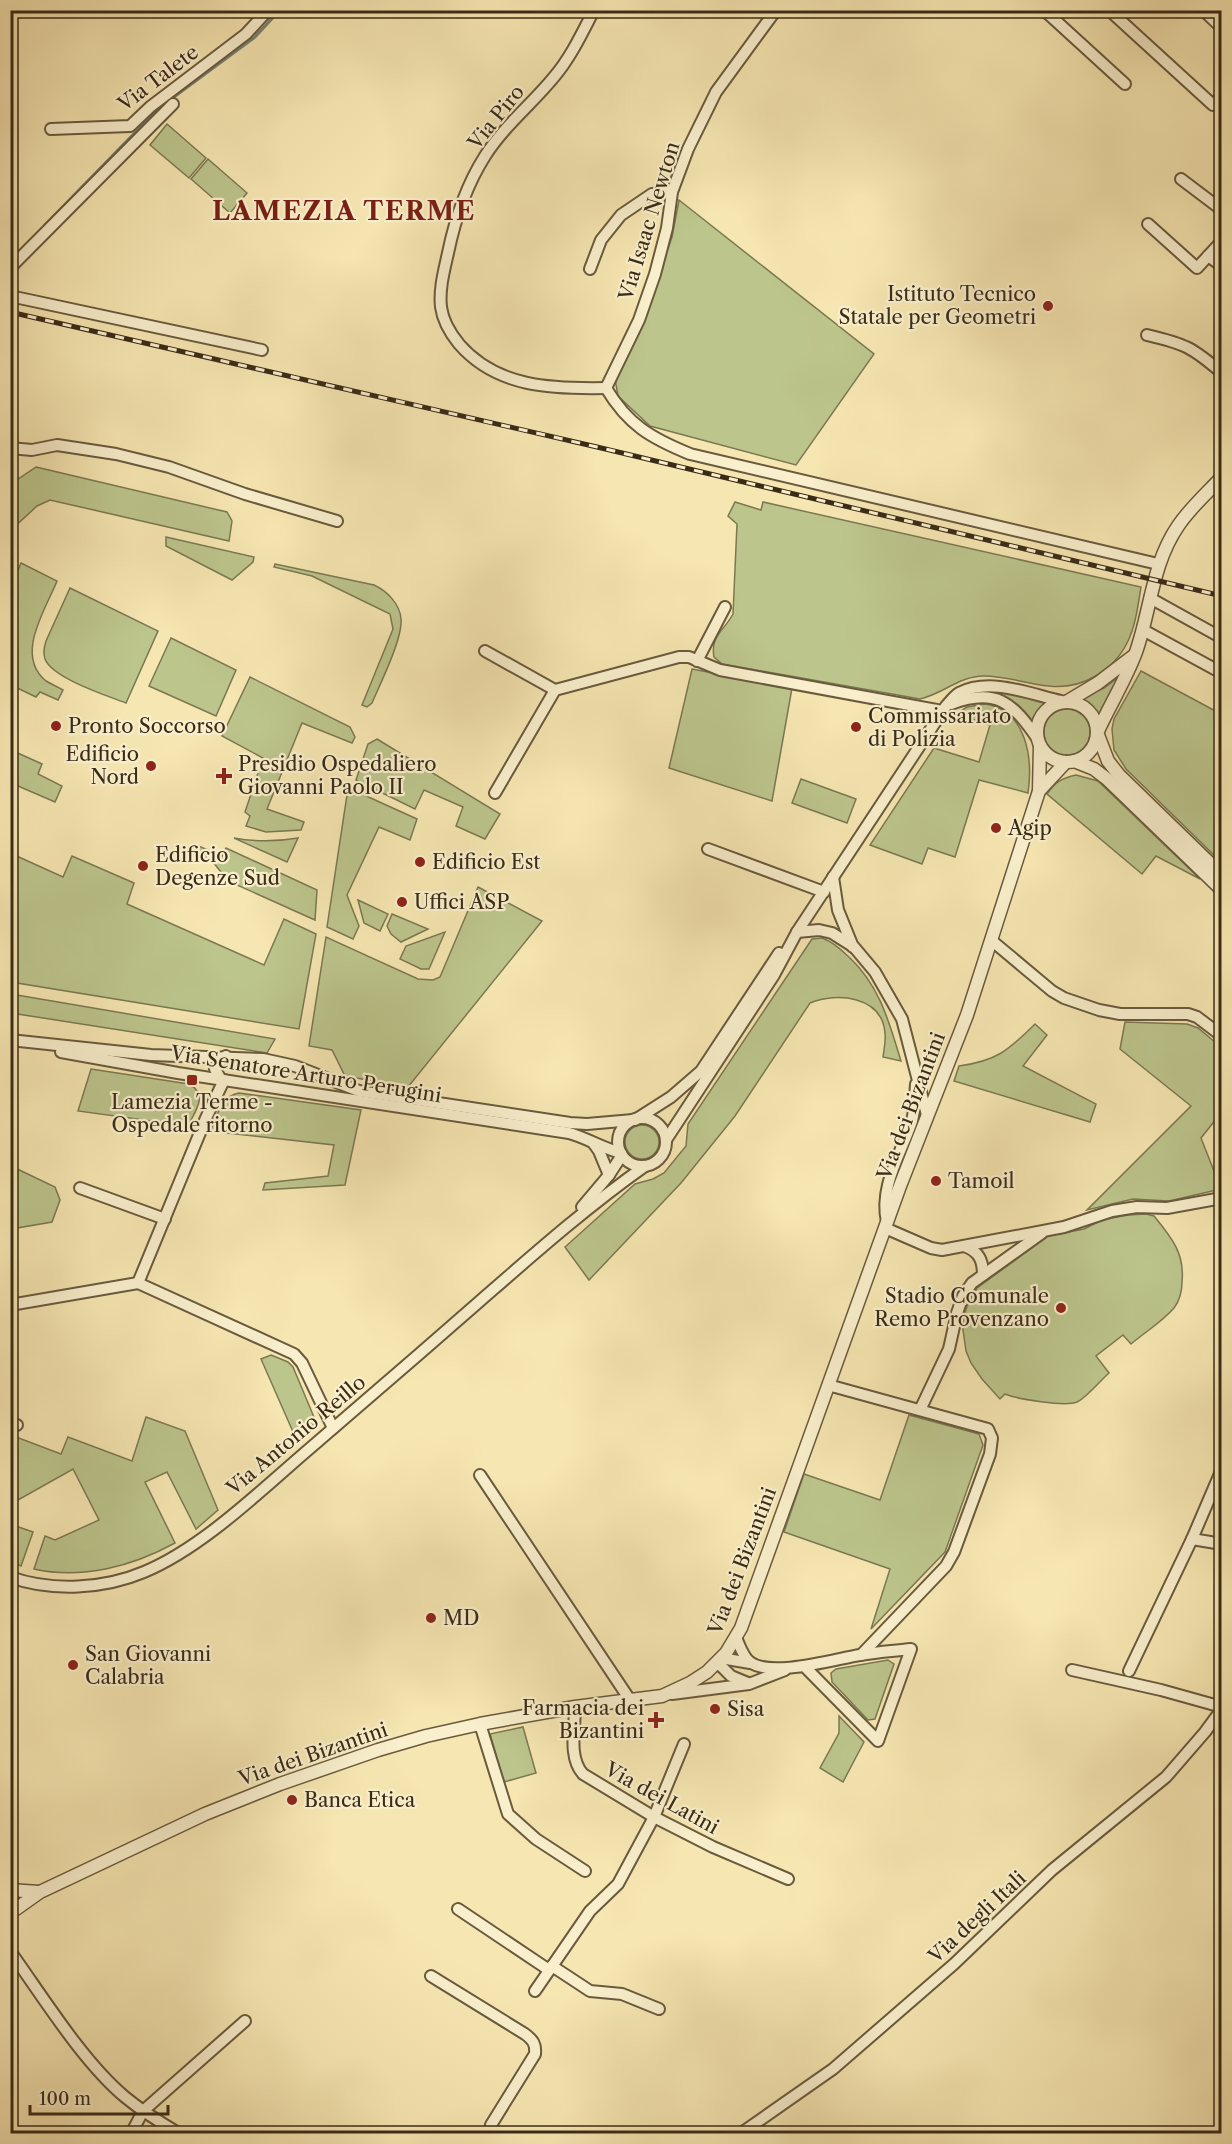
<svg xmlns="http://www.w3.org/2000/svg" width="1232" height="2144" font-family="'Libre Caslon Text',serif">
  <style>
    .green { fill: #bcc58c; stroke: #7b7852; stroke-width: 1.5 }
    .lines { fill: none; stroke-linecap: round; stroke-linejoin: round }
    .stream { stroke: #768375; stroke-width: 3 }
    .minor-casing { stroke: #695a3e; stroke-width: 14 }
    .tertiary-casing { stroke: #695a3e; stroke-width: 15 }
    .minor { stroke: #f9efcc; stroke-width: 10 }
    .tertiary { stroke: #f9efcc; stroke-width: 12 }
    .rail-casing { stroke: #3a2b17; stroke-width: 5 }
    .rail { stroke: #f9efcc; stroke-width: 3; stroke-dasharray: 9; stroke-linecap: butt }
    .poi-dot { fill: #8f2418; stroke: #f9efcc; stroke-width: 2 }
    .labels { text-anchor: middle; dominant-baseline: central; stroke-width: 4.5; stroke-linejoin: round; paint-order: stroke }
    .street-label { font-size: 20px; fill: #3a2b17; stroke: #f9efcc }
    .poi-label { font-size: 20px; fill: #3a2b17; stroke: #f9efcc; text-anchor: start }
    .district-label { font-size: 26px; font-weight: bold; letter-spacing: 1.5px; fill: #7a1f14; stroke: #f9efcc }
  </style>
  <rect width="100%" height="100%" fill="#f6e6b1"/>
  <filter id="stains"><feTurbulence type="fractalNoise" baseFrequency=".00333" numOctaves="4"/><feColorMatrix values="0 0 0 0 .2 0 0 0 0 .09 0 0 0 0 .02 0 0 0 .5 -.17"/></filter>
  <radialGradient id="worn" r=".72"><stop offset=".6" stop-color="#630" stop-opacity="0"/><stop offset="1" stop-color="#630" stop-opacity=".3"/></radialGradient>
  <g class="green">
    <path d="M 167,124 L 206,158 L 189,178 L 150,145 Z"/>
    <path d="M 208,159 L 247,193 L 230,213 L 191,179 Z"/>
    <path d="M 679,200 L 874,354 L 796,465 L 650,426 L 618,396 L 615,379 L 653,292 L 672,237 Z"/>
    <path d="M 36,467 L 227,512 L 232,521 L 229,541 L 50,500 L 37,506 L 11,530 L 11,484 Z"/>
    <path d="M 735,502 L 761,510 L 763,502 L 1141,587 C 1138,605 1136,624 1128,641 C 1114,671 1081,690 1049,686 C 1027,684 1006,676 984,676 C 959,676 943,694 920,699 L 722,664 L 714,657 C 710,636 724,631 733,614 L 737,524 L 728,516 Z"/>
    <path d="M 166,537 L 254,557 L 253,562 L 232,580 L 166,546 Z"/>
    <path d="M 21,563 L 57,581 C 46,609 14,655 46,681 C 51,684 58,687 63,690 L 58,700 L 40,692 L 36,697 L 11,685 L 11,587 Z"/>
    <path d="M 275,564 L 374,585 C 387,591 400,604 401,619 C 403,638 380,684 372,703 L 367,707 L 362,705 L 393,629 L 390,614 L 312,576 L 274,567 Z"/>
    <path d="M 70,588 L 158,631 L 126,703 C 108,696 52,678 45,659 C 43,653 44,647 46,641 Z"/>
    <path d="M 171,638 L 236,670 L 216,716 L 149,686 Z"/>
    <path d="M 692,669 L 792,688 L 772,801 L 669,768 Z"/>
    <path d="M 1141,671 L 1221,714 L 1221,862 L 1126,769 L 1114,750 L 1112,729 L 1114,719 Z"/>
    <path d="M 1120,676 L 1100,718 L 1090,706 L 1080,700 L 1080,698 L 1104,688 Z"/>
    <path d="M 250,677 L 350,727 L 355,737 L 352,743 L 302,723 L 267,809 L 304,822 L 301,830 L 266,832 L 246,826 L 250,816 L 245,812 L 263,758 L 222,736 Z"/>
    <path d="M 996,692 L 998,692 L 1050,701 L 1036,717 L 1034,727 C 1024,709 1011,703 996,692 Z"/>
    <path d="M 985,704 C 1027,710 1033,759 1028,793 L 979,780 L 955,857 L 928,848 L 922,864 L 870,845 L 934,748 L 979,762 L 990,725 L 956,714 L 967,707 Z"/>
    <circle cx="1067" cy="732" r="23"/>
    <path d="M 377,739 L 500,814 L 485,839 L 456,826 L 463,807 L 424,790 L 415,809 L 356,780 L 368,744 Z"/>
    <path d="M 11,750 L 42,764 L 38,774 L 62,786 L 55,802 L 11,783 Z"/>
    <path d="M 1076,775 L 1098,781 L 1200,879 L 1156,856 L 1142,874 L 1047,794 C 1055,782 1062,778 1076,775 Z"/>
    <path d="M 801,779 L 856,799 L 847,823 L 792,803 Z"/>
    <path d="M 353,790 L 417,819 L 410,840 L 379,827 L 347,895 L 359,926 L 353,939 L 327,927 L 347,795 Z"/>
    <path d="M 234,838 C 256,842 275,842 298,838 L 287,862 Z"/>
    <path d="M 196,845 L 222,856 L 226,848 L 317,890 L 315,920 L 228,881 L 213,862 L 192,854 Z"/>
    <path d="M 10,853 L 63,877 L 72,856 L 134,883 L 127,904 L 264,965 L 284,919 L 316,934 L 299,1029 L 11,982 Z"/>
    <path d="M 478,887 L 542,921 L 408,1087 L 345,1076 L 332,1050 L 309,1046 L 326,937 L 418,979 L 433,980 L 440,977 Z"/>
    <path d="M 358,900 L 388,914 L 380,931 L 364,923 Z"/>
    <path d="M 392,914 L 428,929 L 401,942 L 391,934 L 387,926 Z"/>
    <path d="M 445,932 L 429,969 L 421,969 L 400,959 L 406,946 Z"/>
    <path d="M 822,938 C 833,942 840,949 849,957 C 880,986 889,1022 901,1061 L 883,1057 C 884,1049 886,1041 885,1033 C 882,996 837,992 810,1003 L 735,1116 L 681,1183 L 589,1280 L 565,1247 L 635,1184 L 653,1179 L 664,1173 L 686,1146 L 688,1124 L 812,939 Z"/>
    <path d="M 11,994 L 275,1039 L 267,1053 L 11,1013 Z"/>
    <path d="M 1125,1022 L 1187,1024 L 1198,1028 L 1221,1047 L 1221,1113 L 1201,1138 L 1221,1189 L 1169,1201 L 1133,1199 L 1087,1210 L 1191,1106 L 1120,1049 Z"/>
    <path d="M 1035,1024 L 1047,1035 L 1023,1066 L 1096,1104 L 1090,1122 L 954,1081 L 959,1066 C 996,1061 1008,1051 1035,1024 Z"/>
    <path d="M 91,1069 L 189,1084 C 209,1095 195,1111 188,1126 L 78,1111 Z"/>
    <path d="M 239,1093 L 361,1110 L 345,1185 L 263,1190 L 265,1183 L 328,1176 L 334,1145 L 210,1131 C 217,1116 221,1096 239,1093 Z"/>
    <circle cx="642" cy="1142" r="17"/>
    <path d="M 11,1166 L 55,1187 L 60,1200 L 52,1222 L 11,1229 Z"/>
    <path d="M 1146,1214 L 1154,1216 C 1171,1237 1185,1253 1182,1282 C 1182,1292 1180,1300 1174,1308 C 1162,1322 1145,1332 1131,1344 L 1123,1335 L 1096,1356 L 1109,1373 C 1101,1380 1086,1398 1077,1402 C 1065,1407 1017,1399 1005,1394 L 1000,1399 L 982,1379 L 971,1363 L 966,1351 L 963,1330 L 964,1315 L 969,1301 L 977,1288 L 1048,1236 L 1084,1229 L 1102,1220 L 1128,1215 Z"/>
    <path d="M 271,1355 L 288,1362 L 293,1367 L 316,1422 L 297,1441 L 261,1359 Z"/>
    <path d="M 909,1415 L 979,1434 L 983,1445 L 945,1552 L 871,1629 L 890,1569 L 784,1532 L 804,1474 L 880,1500 Z"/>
    <path d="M 146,1417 L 185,1431 L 218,1510 L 196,1529 L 167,1472 L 145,1482 L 175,1543 C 133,1566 82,1580 34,1569 L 45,1536 L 55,1540 L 99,1520 L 73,1469 L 11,1504 L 11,1435 L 61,1454 L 68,1437 L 132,1461 Z"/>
    <path d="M 10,1524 L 33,1532 L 21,1566 L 11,1562 Z"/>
    <path d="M 888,1660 L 894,1664 L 875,1719 L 868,1720 L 832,1682 L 831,1673 L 836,1669 Z"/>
    <path d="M 839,1716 L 864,1742 L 843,1782 L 820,1768 L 839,1733 Z"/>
    <path d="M 523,1727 L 536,1773 L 504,1782 L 490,1734 Z"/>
  </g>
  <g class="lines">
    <path class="stream" d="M 45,225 L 159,108 L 255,37 L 280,10"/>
    <g class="minor-casing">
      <g id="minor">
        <path d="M 594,10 C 582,33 571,57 554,77 C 532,104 504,126 485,156 C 466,186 455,219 448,253 C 444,271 439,289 441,307 C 443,322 450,333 459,344 C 497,388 553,389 606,388"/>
        <path d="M 1044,10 L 1125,84"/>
        <path d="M 1109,10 L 1213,105 L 1222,96"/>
        <path d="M 1203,10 L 1222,28"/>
        <path d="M 51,129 L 130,126 L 150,107 L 246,34 L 268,10"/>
        <path d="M 1181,179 L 1222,210"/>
        <path d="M 1148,224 L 1197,268 L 1222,241"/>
        <path d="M 1208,256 L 1222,266"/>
        <path d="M 10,268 L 173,104"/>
        <path d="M 590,269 L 601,240 L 621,215 L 652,194 L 672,192"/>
        <path d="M 10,296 L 262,350"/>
        <path d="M 1147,335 C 1185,344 1192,347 1222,373"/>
        <path d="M 606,388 C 628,425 651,438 690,454 L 1158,564"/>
        <path d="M 606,388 L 639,320 L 655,274 L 667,228 L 672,192 L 688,149 L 716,92 L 776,10"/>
        <path d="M 10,448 L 32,450 L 57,445 L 116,454 L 169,467 L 245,494 L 337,521"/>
        <path d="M 1150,598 L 1222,638"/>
        <path d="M 1143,630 L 1222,673"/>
        <path d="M 485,651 L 555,690 L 679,657 L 689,657 L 720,670 L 942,711"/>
        <path d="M 697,661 L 725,607"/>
        <path d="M 951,704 C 996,687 1013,703 1037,738"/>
        <path d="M 495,793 L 555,690"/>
        <path d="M 708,849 L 824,892"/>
        <path d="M 833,877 L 838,910 L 853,947"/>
        <path d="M 797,932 L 819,930 L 832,933 L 854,947 L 875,972 L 902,1019 L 927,1115"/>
        <path d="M 991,940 L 1052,991 L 1064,998 L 1099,1010 L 1120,1014 L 1188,1014 L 1197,1017 L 1222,1036"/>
        <path d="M 10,1040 L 151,1055 L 263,1059 L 295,1066 L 359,1091 L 570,1123 L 587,1124 L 633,1120"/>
        <path d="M 61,1052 L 178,1073 L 569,1133 C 587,1138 602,1148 621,1153"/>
        <path d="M 221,1080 L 215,1069 L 220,1060 L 226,1056"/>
        <circle cx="642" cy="1142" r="24"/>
        <path d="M 635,1120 L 671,1097 L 701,1071 L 779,953"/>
        <path d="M 666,1140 L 774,975 L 797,932 L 946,706 C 950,702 954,696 959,693 C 990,677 1030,694 1061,701"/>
        <path d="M 594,1144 L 599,1151 L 609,1175"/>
        <path d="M 80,1188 L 165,1219"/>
        <path d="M 582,1207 L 609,1175 L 622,1155"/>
        <path d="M 887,1222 C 879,1186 901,1154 912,1121 C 915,1110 915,1096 916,1084"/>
        <path d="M 885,1228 L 931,1248 L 942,1250 L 1064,1227 L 1112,1211 L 1137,1207 L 1167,1208 L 1222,1198"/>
        <path d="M 964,1246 C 978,1251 983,1259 983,1275"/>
        <path d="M 138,1283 L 294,1354 L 302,1363 L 333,1428"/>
        <path d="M 10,1305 L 138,1283 L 206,1118 L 224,1080"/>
        <path d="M 828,1385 L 988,1429 L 992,1438 L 990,1454 L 954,1552 L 946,1566 L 861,1655"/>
        <path d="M 920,1410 L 949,1349 L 957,1313 L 963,1296 L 972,1283 L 1042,1233"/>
        <path d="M 10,1423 L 17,1425"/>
        <path d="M 480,1475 L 630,1700"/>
        <path d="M 1192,1539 L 1222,1544"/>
        <path d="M 10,1577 C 52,1592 104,1589 144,1572 C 202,1548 260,1491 308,1450 C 365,1401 423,1351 480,1301 C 534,1254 587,1207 645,1166"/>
        <path d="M 736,1638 C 740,1646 743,1657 750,1662 C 771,1678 835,1659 860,1655 C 877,1652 894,1651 911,1649 L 878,1741 L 804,1666"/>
        <path d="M 721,1658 L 750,1663"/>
        <path d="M 717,1662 L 731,1676 L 748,1683"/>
        <path d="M 1072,1670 L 1161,1690 L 1222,1707"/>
        <path d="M 1129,1671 L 1192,1539 L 1222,1469"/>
        <path d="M 672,1694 L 749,1684 L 785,1670"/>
        <path d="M 575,1707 C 575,1729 568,1757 583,1774 L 654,1817 L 713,1847 L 788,1879"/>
        <path d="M 480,1724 L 508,1814 L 536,1839 L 585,1871"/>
        <path d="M 458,1909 L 549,1970"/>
        <path d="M 10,1951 C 43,1997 83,2062 125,2097 C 142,2111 161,2123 180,2134"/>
        <path d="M 552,1966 L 590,1991 L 622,1994 L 659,2009"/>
        <path d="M 431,1976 L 525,2034 C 533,2040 536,2044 535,2054 L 491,2125 L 492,2134"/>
        <path d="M 535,1991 L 590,1911 L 618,1884 L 654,1817 L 684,1744"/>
        <path d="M 131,2134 L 143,2111 L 245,2021"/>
        <path d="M 740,2134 L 833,2069 L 954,1964 L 1052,1870 L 1166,1777 L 1205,1732 L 1222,1709"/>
      </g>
    </g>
    <g class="tertiary-casing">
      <g id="tertiary">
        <path d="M 1068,701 L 1098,683 L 1132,657"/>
        <circle cx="1067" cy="732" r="30"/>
        <path d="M 1098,731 C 1110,705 1126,679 1136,652 C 1151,609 1152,564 1178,526 C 1190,508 1207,493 1222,477"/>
        <path d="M 1098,735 L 1108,761 L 1119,775 L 1222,875"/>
        <path d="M 1074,761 L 1094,769 L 1107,779 L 1222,890"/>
        <path d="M 1039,791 L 1066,762"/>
        <path d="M 10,1890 L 39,1892"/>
        <path d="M 16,1909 L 40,1892 L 205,1814 L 280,1784 L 378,1750 L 426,1736 L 480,1724 L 575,1707 L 662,1696 L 690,1683 L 707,1672 L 726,1653 L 741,1628 L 900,1186 L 967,1015 L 1039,791 L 1040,746"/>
      </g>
    </g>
    <use href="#minor" class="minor"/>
    <use href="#tertiary" class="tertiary"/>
    <g class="rail-casing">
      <path id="rail" d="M 10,312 L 597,447 L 1222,596"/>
    </g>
    <use href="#rail" class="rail"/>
  </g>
  <g class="poi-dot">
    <circle cx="1048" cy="306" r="6"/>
    <circle cx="56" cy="726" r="6"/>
    <circle cx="856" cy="727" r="6"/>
    <circle cx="151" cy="766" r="6"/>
    <path d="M221 767h6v6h6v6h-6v6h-6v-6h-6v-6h6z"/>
    <circle cx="996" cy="828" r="6"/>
    <circle cx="420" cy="862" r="6"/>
    <circle cx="143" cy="866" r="6"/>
    <circle cx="402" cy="902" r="6"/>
    <rect x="186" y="1074" width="12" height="12" rx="3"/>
    <circle cx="936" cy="1181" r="6"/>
    <circle cx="1061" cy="1308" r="6"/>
    <circle cx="431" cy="1618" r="6"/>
    <circle cx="73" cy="1665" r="6"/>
    <circle cx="715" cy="1709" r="6"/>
    <path d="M653 1711h6v6h6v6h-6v6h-6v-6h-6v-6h6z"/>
    <circle cx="292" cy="1800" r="6"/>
  </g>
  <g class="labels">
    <g class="street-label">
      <text transform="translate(158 78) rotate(-37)">Via Talete</text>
      <text transform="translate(496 117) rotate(-51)">Via Piro</text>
      <text transform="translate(649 221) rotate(-73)">Via Isaac Newton</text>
      <text transform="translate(306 1074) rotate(9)">Via Senatore Arturo Perugini</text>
      <text transform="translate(911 1106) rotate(-69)">Via dei Bizantini</text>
      <text transform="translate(296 1435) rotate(-40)">Via Antonio Reillo</text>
      <text transform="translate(742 1561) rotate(-69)">Via dei Bizantini</text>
      <text transform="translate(313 1754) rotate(-19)">Via dei Bizantini</text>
      <text transform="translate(662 1798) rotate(29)">Via dei Latini</text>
      <text transform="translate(977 1917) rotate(-43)">Via degli Itali</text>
    </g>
    <g class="poi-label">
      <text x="1036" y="294" text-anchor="end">Istituto Tecnico<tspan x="1036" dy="23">Statale per Geometri</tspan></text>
      <text x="868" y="716">Commissariato<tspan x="868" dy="23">di Polizia</tspan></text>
      <text x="68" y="726">Pronto Soccorso</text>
      <text x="139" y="754" text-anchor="end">Edificio<tspan x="139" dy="23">Nord</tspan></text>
      <text x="238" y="764">Presidio Ospedaliero<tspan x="238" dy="23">Giovanni Paolo II</tspan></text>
      <text x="1008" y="828">Agip</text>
      <text x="155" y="855">Edificio<tspan x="155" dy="23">Degenze Sud</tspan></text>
      <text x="432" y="862">Edificio Est</text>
      <text x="414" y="902">Uffici ASP</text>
      <text x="192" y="1102" text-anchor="middle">Lamezia Terme -<tspan x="192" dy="23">Ospedale ritorno</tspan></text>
      <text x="948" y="1181">Tamoil</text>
      <text x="1049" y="1296" text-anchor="end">Stadio Comunale<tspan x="1049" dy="23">Remo Provenzano</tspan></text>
      <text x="443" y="1618">MD</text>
      <text x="85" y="1654">San Giovanni<tspan x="85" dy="23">Calabria</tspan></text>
      <text x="644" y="1708" text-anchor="end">Farmacia dei<tspan x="644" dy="23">Bizantini</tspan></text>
      <text x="727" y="1709">Sisa</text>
      <text x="304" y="1800">Banca Etica</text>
    </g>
    <g class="district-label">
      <text x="344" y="211">LAMEZIA TERME</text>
    </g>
  </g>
  <rect width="1232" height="2144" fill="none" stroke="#f6e6b1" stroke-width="36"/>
  <rect x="12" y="12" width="1208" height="2120" fill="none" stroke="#3a2b17" stroke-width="3"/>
  <rect x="18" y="18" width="1196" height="2108" fill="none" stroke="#3a2b17" stroke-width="1.5"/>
  <path d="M30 2105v9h138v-9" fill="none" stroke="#3a2b17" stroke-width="3"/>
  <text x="39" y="2105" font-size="18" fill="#3a2b17" stroke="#f9efcc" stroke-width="4.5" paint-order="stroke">100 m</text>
  <rect width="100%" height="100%" filter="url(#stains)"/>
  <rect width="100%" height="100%" fill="url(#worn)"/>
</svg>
